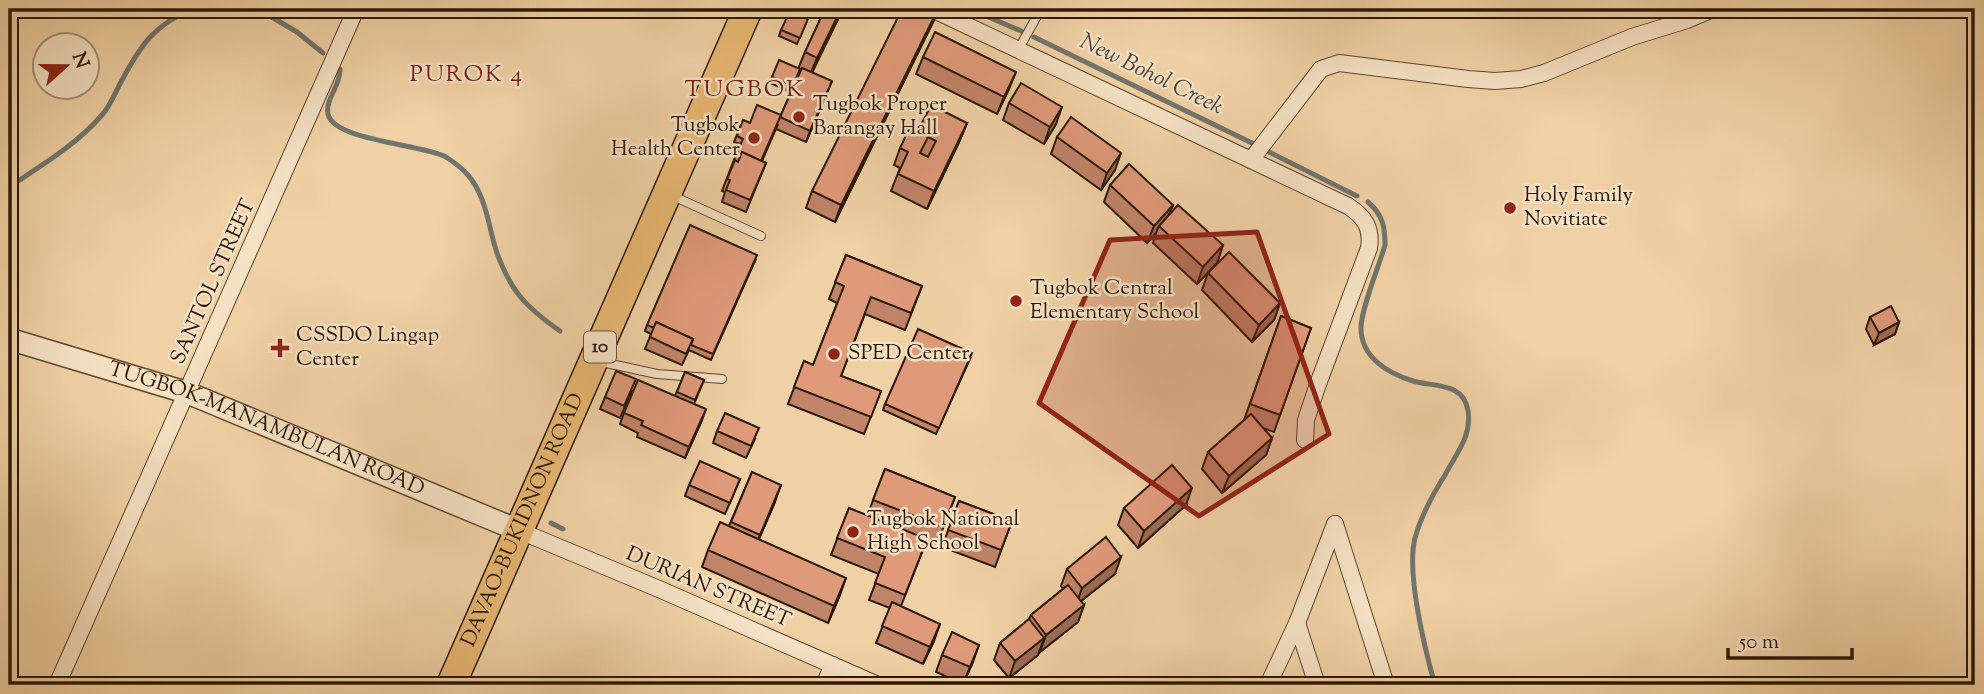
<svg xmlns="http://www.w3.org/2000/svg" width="1984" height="694" font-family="'Sorts Mill Goudy',serif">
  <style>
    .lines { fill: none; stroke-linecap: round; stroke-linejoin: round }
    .stream { stroke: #72756d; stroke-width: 5 }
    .service-casing { stroke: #5d462c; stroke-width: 10 }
    .minor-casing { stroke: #5d462c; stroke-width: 18 }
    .tertiary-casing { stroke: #5d462c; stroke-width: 24 }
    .trunk-casing { stroke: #2c1704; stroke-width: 31 }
    .service { stroke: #f5e1c4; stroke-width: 8 }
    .minor { stroke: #f5e1c4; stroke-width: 16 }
    .tertiary { stroke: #f5e1c4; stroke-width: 21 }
    .trunk { stroke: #e8b872; stroke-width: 28 }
    .wall { fill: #c08469; stroke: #2c1704; stroke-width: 2 }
    .shaded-wall { fill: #9c6c55; stroke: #2c1704; stroke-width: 2 }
    .building { fill: #df9a7a; stroke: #2c1704; stroke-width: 2; fill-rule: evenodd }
    .marked { fill: #8f2418; fill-opacity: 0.2; stroke: #8f2418; stroke-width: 5; stroke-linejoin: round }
    .poi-dot { fill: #8f2418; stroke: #f5e1c4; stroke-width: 2.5 }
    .labels { text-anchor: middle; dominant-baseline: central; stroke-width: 5; stroke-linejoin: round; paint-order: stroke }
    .shield { fill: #f5e1c4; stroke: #68543e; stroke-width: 2 }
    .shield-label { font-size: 19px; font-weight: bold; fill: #2c1704 }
    .poi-label { font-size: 21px; fill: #2c1704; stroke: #f5e1c4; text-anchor: start }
    .street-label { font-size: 21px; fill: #2c1704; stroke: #f5e1c4 }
    .neighbourhood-label { font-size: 23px; letter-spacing: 2px; fill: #7a1f14; stroke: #f5e1c4 }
    .water-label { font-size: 23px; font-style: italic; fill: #4f4639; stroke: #f5e1c4 }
    .quarter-label { font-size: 24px; letter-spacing: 2px; fill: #7a1f14; stroke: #f5e1c4 }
  </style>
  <rect width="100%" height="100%" fill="#f0d1a5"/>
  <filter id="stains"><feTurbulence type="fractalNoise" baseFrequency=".00286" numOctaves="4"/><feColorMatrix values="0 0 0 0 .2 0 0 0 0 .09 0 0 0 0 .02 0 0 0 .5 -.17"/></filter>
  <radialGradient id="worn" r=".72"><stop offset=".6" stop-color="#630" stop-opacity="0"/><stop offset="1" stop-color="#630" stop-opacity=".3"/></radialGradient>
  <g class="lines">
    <g class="stream">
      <path d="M 258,9 L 297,32 L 323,53"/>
      <path d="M 970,9 L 1021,31"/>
      <path d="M 1034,37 L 1254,144"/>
      <path d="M 340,69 C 341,85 325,99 328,114 C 334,141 422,144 446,157 C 452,161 462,168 467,174 C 487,196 488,227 497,253 C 511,292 527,308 560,331"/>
      <path d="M 1265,150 L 1357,196"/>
      <path d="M 9,187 C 42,165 76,145 102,115 C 110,106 115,93 121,82 C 140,46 155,23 194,9"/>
      <path d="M 1368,202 C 1383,215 1385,227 1385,245 C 1379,266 1361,309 1361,328 C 1361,357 1387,373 1413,381 C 1433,387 1464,382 1468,411 C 1472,436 1456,454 1445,475 C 1433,494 1421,516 1415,538 C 1406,573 1425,650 1435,685"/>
      <path d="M 551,523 L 563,529"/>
    </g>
    <g class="service-casing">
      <g id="service">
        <path d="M 1018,50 L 1041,9"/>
        <path d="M 673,196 L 761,236"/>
        <path d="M 597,361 L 657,374 L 722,379"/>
      </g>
    </g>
    <g class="minor-casing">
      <g id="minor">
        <path d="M 932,9 L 1348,206 C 1365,217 1372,228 1369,248 L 1318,384 L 1306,420 L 1305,440"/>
        <path d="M 1251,160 L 1314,78 L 1321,69 L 1339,63 L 1468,79 L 1495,81 L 1521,79 L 1544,73 L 1632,37 L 1687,20 L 1713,9"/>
        <path d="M 1335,524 L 1386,685"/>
        <path d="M 520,531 L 659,589 L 878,685"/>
        <path d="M 1297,623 L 1317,685"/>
        <path d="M 57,685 L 356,9"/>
        <path d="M 824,685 L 833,665"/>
        <path d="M 1268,685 L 1297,623 L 1335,524"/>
      </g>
    </g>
    <g class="tertiary-casing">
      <g id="tertiary">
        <path id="s1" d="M 9,339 L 188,393 L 520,531"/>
      </g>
    </g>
    <g class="trunk-casing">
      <g id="trunk">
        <path id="s2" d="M 451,685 L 748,9"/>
      </g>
    </g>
    <use href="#service" class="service"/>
    <use href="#minor" class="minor"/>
    <use href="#tertiary" class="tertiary"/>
    <use href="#trunk" class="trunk"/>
  </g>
  <g class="wall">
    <path d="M 825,9 L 843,9 L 812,73 L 827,93 L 806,142 L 776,129 L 778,124 L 762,161 L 766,163 L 746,212 L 722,202 L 725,192 L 722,191 L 740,144 L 734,142 L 743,120 L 750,123 L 781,115 L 791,92 L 770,83 L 772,77 L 798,69 L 805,52 Z"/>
    <path d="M 809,16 L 797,44 L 779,36 L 781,30 Z"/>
    <path d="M 934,20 L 835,222 L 806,208 L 812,191 Z"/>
    <path d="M 923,57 L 1009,89 L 997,114 L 916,74 Z"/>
    <path d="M 1009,103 L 1056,124 L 1044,144 L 1003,120 Z"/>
    <path d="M 967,123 L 960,140 L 927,209 L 891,191 L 900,168 L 894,165 L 900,148 L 919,129 Z"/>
    <path d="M 1057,137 L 1115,170 L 1101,190 L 1051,154 Z"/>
    <path d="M 1110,185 L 1173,205 L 1169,215 L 1223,245 L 1217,263 L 1197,284 L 1153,243 L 1156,233 L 1147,243 L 1104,202 Z"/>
    <path d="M 846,255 L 922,286 L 905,330 L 865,314 L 841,376 L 881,391 L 864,434 L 788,404 L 804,361 L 813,365 L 837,303 L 829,299 Z"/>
    <path d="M 755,261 L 711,360 L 689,350 L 682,365 L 645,349 L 651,334 L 645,331 L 647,325 Z"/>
    <path d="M 1208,273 L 1280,303 L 1274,320 L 1252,342 L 1202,290 Z"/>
    <path d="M 1281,316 L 1311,328 L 1274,432 L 1263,428 L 1272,438 L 1266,455 L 1222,493 L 1202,469 L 1208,452 L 1244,420 Z"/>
    <path d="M 1870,317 L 1899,322 L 1895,334 L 1874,345 L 1866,329 Z"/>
    <path d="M 970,359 L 936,434 L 883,410 L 885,404 Z"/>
    <path d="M 685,372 L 704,380 L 694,404 L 702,420 L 685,458 L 637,437 L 638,433 L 620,424 L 624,413 L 675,396 Z"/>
    <path d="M 632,391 L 620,418 L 600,409 L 605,397 Z"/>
    <path d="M 717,431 L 755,439 L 746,458 L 713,443 Z"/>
    <path d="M 885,469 L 955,497 L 937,544 L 927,540 L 901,606 L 934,641 L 923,664 L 876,643 L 890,608 L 869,600 L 879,574 L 831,555 L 849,508 L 867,516 Z"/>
    <path d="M 752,472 L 775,502 L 759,539 L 840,595 L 828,623 L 702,567 L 708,550 L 729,526 Z"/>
    <path d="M 740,479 L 725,514 L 685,496 L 689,485 Z"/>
    <path d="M 959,501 L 1012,521 L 995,567 L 942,547 Z"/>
    <path d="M 1186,505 L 1138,548 L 1118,525 L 1124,508 Z"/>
    <path d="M 1067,569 L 1115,574 L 1081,601 L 1084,605 L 1078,622 L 1040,652 L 1039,651 L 1038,655 L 1009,678 L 994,660 L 1000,643 L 1029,619 L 1031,615 L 1063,589 L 1061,586 Z"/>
    <path d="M 942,655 L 973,662 L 963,684 L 936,672 Z"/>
  </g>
  <g class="shaded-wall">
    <path d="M 841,9 L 843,9 L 810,75 L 817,58 Z"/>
    <path d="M 938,9 L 934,20 L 835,222 L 841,205 Z"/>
    <path d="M 1016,72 L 1009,89 L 997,114 L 1004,97 Z"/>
    <path d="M 832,81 L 827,93 L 806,142 L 810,131 Z"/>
    <path d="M 1062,107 L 1056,124 L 1044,144 L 1050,127 Z"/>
    <path d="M 967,123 L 960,140 L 927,209 L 934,191 Z"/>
    <path d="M 1121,153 L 1115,170 L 1101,190 L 1107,173 Z"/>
    <path d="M 1173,205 L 1166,222 L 1159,226 L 1156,233 L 1147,243 L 1154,226 Z"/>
    <path d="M 1223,245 L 1217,263 L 1197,284 L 1203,267 Z"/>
    <path d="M 1280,303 L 1274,320 L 1252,342 L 1259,325 Z"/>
    <path d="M 1899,322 L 1895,334 L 1874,345 L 1879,333 Z"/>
    <path d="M 706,409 L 702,420 L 685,458 L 689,447 Z"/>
    <path d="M 1272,438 L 1266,455 L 1222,493 L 1229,476 Z"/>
    <path d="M 781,485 L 775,502 L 753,552 L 760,535 Z"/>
    <path d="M 1192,488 L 1186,505 L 1138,548 L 1144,531 Z"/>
    <path d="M 1121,557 L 1115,574 L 1076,605 L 1082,588 Z"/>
    <path d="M 846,578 L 840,595 L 828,623 L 834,606 Z"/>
    <path d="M 1084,605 L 1078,622 L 1040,652 L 1046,635 Z"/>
    <path d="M 940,624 L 934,641 L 923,664 L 930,647 Z"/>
    <path d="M 1044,638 L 1038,655 L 1009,678 L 1015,661 Z"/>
    <path d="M 979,645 L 973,662 L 963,684 L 970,667 Z"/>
  </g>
  <g class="building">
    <path d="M 791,9 L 794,9 L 809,16 L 800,38 L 781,30 Z"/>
    <path d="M 825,9 L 841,9 L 817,58 L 805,52 Z"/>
    <path d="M 902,9 L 938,9 L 841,205 L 812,191 Z"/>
    <path d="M 935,32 L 1016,72 L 1004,97 L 923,57 Z"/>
    <path d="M 779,60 L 800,69 L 793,86 L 772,77 Z"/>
    <path d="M 802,68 L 832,81 L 810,131 L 780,117 Z"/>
    <path d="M 1021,83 L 1062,107 L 1050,127 L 1009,103 Z"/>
    <path d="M 757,105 L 781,115 L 761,161 L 742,152 L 740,157 L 736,155 L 743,139 L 737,136 L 743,120 L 750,123 Z"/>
    <path d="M 931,105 L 967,123 L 934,191 L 898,174 L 908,152 L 900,148 L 911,125 L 919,129 ZM 928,137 L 936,141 L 928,157 L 920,153 Z"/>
    <path d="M 1071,117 L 1121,153 L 1107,173 L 1057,137 Z"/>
    <path d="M 742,152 L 766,163 L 750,200 L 726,190 L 730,180 L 727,179 L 735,160 L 738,162 Z"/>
    <path d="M 1129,164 L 1173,205 L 1154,226 L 1110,185 Z"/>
    <path d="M 1178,205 L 1223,245 L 1203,267 L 1159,226 Z"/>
    <path d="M 690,225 L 757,255 L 713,354 L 691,345 L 693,339 L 656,322 L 654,328 L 647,325 Z"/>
    <path d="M 1229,252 L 1280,303 L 1259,325 L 1208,273 Z"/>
    <path d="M 846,255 L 922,286 L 911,313 L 871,297 L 841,376 L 881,391 L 871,417 L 794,387 L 804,361 L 813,365 L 844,286 L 835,282 Z"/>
    <path d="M 1891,306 L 1899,322 L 1879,333 L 1870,317 Z"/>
    <path d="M 1281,316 L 1311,328 L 1280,415 L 1250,404 Z"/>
    <path d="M 656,322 L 693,339 L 686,354 L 650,337 Z"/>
    <path d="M 918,329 L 972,353 L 939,428 L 885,404 Z"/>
    <path d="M 616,371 L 636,379 L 624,406 L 605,397 Z"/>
    <path d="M 685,372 L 704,380 L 695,400 L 677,392 Z"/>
    <path d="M 638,380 L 706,409 L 689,447 L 641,425 L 643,421 L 624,413 Z"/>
    <path d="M 725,413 L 759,428 L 751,446 L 717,431 Z"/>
    <path d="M 1251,414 L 1272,438 L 1229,476 L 1208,452 Z"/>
    <path d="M 700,461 L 740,479 L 730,503 L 689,485 Z"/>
    <path d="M 1172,465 L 1192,488 L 1144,531 L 1124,508 Z"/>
    <path d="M 885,469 L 955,497 L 943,527 L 873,500 Z"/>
    <path d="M 752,472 L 781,485 L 760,535 L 731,522 Z"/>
    <path d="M 959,501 L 1012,521 L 1001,550 L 948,530 Z"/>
    <path d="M 849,508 L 927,539 L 905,595 L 875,583 L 885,557 L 837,538 Z"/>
    <path d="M 720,522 L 846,578 L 834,606 L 708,550 Z"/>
    <path d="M 1106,537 L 1121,557 L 1082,588 L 1067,569 Z"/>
    <path d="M 1068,585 L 1084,605 L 1046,635 L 1031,615 Z"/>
    <path d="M 892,602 L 940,624 L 930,647 L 882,626 Z"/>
    <path d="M 1029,619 L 1044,638 L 1015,661 L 1000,643 Z"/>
    <path d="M 952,632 L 979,645 L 970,667 L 942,655 Z"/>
  </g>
  <path class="marked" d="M 1257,232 L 1329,434 L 1199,516 L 1039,403 L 1110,240 Z"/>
  <g class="poi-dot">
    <circle cx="799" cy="117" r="7"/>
    <circle cx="754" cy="138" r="7"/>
    <circle cx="1510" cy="208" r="7"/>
    <circle cx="1016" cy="301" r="7"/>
    <path d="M276.5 337.5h7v7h7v7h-7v7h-7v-7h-7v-7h7z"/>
    <circle cx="834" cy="354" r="7"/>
    <circle cx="853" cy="532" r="7"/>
  </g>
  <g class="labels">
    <rect class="shield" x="584" y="331.5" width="32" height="31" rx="5"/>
    <g class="shield-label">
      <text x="600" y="347">10</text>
    </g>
    <g class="poi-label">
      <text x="813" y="105">Tugbok Proper<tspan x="813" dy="24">Barangay Hall</tspan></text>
      <text x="740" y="126" text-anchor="end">Tugbok<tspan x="740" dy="24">Health Center</tspan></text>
      <text x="1524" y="196">Holy Family<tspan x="1524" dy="24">Novitiate</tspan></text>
      <text x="1030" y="289">Tugbok Central<tspan x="1030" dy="24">Elementary School</tspan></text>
      <text x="296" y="336">CSSDO Lingap<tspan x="296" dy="24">Center</tspan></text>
      <text x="848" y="354">SPED Center</text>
      <text x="867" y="520">Tugbok National<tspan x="867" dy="24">High School</tspan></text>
    </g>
    <g class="street-label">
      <text transform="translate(214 282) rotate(-66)">SANTOL STREET</text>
      <text stroke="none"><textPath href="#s1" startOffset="273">TUGBOK-MANAMBULAN ROAD</textPath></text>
      <text stroke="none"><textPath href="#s2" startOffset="180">DAVAO-BUKIDNON ROAD</textPath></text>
      <text transform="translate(708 588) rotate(23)">DURIAN STREET</text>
    </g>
    <g class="neighbourhood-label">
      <text x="467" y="75">PUROK 4</text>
    </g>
    <g class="water-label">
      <text transform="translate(1151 75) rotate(26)">New Bohol Creek</text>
    </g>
    <g class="quarter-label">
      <text x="745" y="90">TUGBOK</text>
    </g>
  </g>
  <rect width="1984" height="694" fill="none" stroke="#f0d1a5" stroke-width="35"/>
  <rect x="10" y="10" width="1963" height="673" fill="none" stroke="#2c1704" stroke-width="3.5"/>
  <rect x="18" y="18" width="1949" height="659" fill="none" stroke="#2c1704" stroke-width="2"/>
  <g transform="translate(66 66) rotate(69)"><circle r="33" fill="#f5e1c4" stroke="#a59077" stroke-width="2"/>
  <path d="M0-5L12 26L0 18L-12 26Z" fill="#8f2418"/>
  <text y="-10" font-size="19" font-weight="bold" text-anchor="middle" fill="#2c1704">N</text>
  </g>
  <path d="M1728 648v10h124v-10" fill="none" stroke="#2c1704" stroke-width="3.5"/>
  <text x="1739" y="648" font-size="21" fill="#2c1704" stroke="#f5e1c4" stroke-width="5" paint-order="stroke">50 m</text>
  <rect width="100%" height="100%" filter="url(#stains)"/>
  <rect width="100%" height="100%" fill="url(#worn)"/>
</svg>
